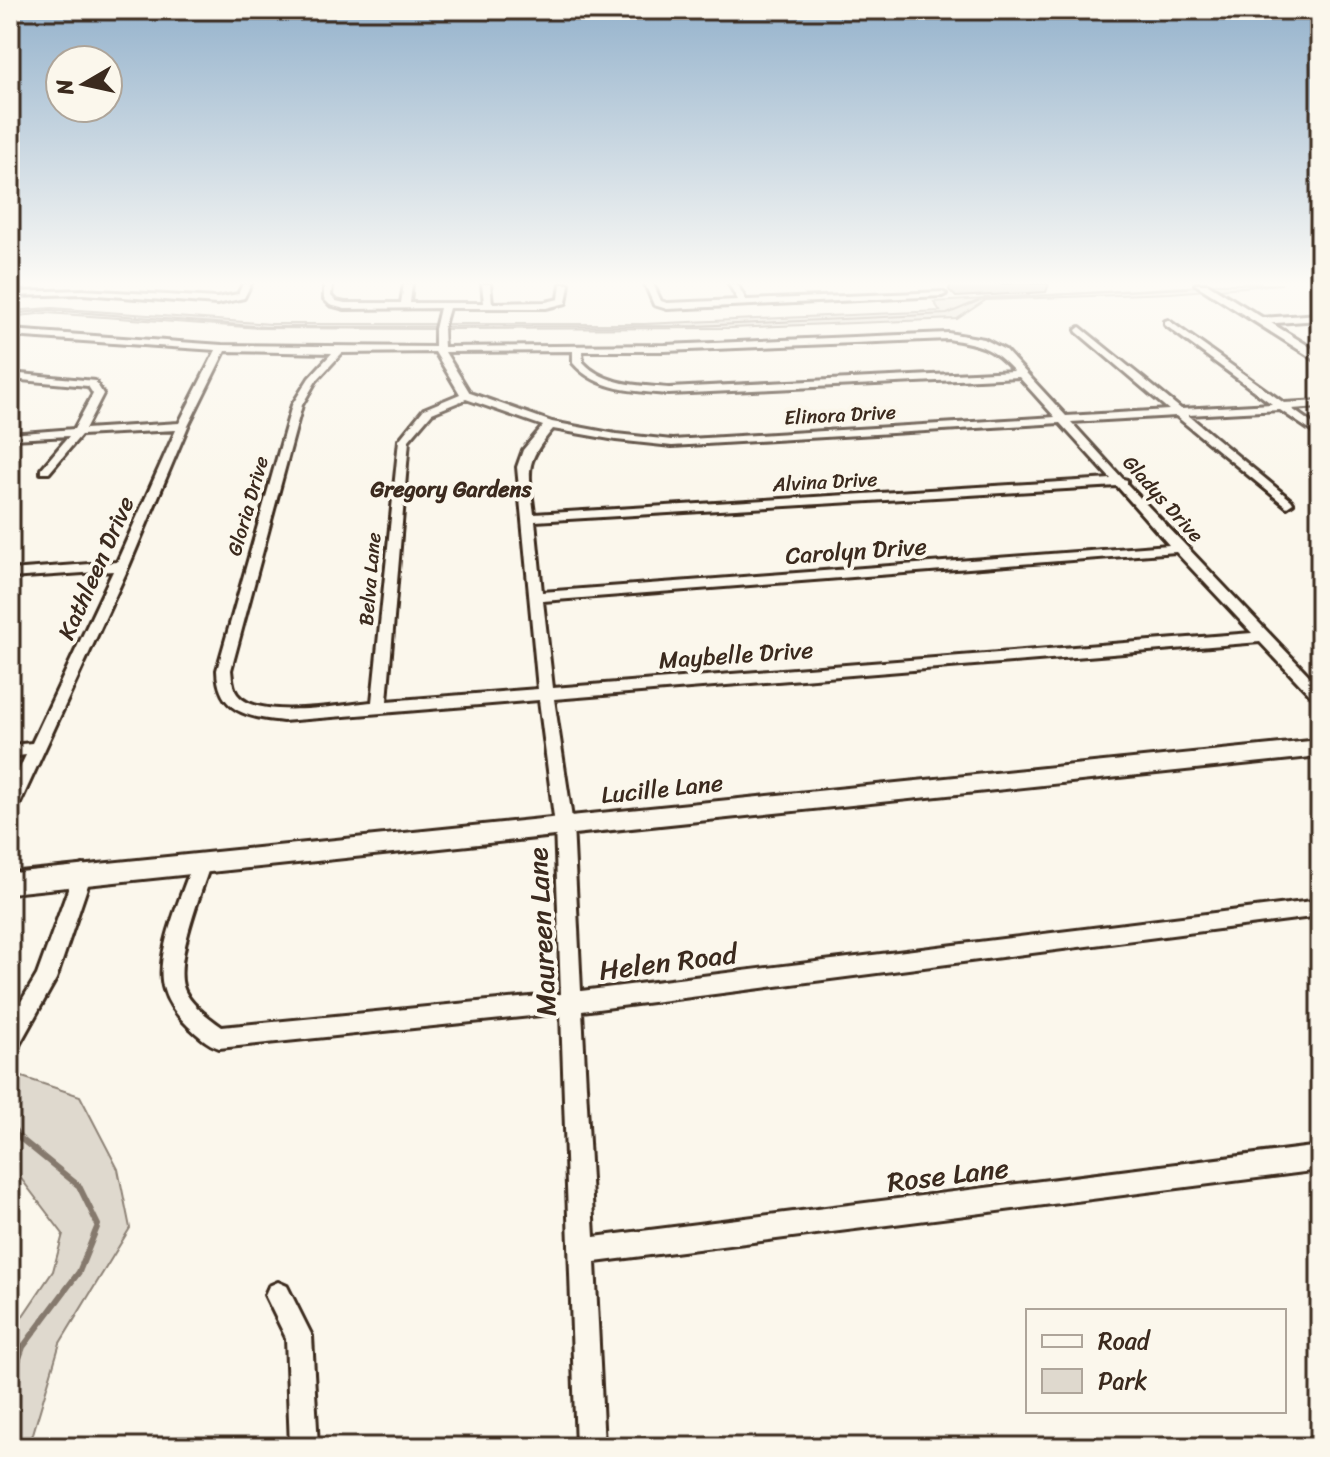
<svg xmlns="http://www.w3.org/2000/svg" width="1330" height="1457" font-family="Sriracha,sans-serif">
  <style>
    .green { fill: #dfd9ce; stroke: #8d8276; stroke-width: 2 }
    .lines { fill: none; stroke-linecap: round; stroke-linejoin: round }
    .stream-far1 { stroke: #85796d; stroke-width: 2 }
    .stream { stroke: #85796d; stroke-width: 6 }
    .minor-casing { stroke: #3b2a1e; stroke-width: 6 }
    .tertiary-casing { stroke: #3b2a1e; stroke-width: 6 }
    .secondary-casing { stroke: #3b2a1e; stroke-width: 6 }
    .minor { fill: #fbf7ec; fill-rule: evenodd }
    .tertiary { fill: #fbf7ec; fill-rule: evenodd }
    .secondary { fill: #fbf7ec; fill-rule: evenodd }
    .wall { fill: #afa99f; stroke: #3b2a1e; stroke-width: 2 }
    .labels { text-anchor: middle; dominant-baseline: central; stroke-width: 8; stroke-linejoin: round; paint-order: stroke }
    .far-street-label { font-size: 20px; fill: #3b2a1e; stroke: #fbf7ec }
    .far-neighbourhood-label { font-size: 22px; font-weight: bold; fill: #3b2a1e; stroke: #fbf7ec }
    .street-label { font-size: 24px; fill: #3b2a1e; stroke: #fbf7ec }
    .near-street-label { font-size: 28px; fill: #3b2a1e; stroke: #fbf7ec }
  </style>
  <rect width="100%" height="100%" fill="#fbf7ec"/>
  <filter id="ink" filterUnits="userSpaceOnUse"><feTurbulence type="fractalNoise" baseFrequency=".0125" numOctaves="2"/><feDisplacementMap in="SourceGraphic" scale="16" xChannelSelector="R" yChannelSelector="G"/><feConvolveMatrix kernelMatrix="1 2 1 2 8 2 1 2 1" color-interpolation-filters="sRGB"/></filter>
  <g filter="url(#ink)">
    <g class="green">
      <path d="M 1200,284 L 1282,284 L 1170,293 L 986,300 L 957,319 L 731,328 L 439,329 L 260,328 L 47,313 L 10,317 L 10,311 L 52,308 L 271,324 L 644,324 L 940,311 L 934,302 L 1202,286 Z"/>
      <path d="M 10,1073 L 80,1096 L 118,1169 L 130,1228 L 60,1343 L 29,1447 L 10,1447 L 10,1335 L 53,1271 L 63,1234 L 10,1164 Z"/>
    </g>
    <g class="lines">
      <path class="stream-far1" d="M 10,314 L 50,310 L 265,327 L 696,326 L 947,314 L 985,298 L 1188,288"/>
      <path class="stream" d="M 10,1124 L 20,1138 L 79,1186 L 98,1225 L 79,1272 L 23,1347 L 10,1384"/>
      <g class="minor-casing">
        <g id="minor">
          <path d="M 243,284 L 251,284 L 244,298 L 217,304 L 83,294 L 10,296 L 10,292 L 83,290 L 217,298 L 238,294 Z"/>
          <path d="M 324,284 L 332,284 L 331,296 L 336,301 L 345,303 L 401,303 L 404,284 L 412,284 L 410,303 L 484,303 L 482,284 L 490,284 L 492,303 L 546,302 L 559,299 L 561,284 L 569,284 L 566,303 L 546,308 L 449,308 L 443,329 L 444,347 L 665,345 L 948,333 L 984,339 L 1005,350 L 1066,416 L 1169,410 L 1077,332 L 1076,330 L 1080,327 L 1181,409 L 1272,404 L 1165,325 L 1165,321 L 1168,320 L 1284,403 L 1320,401 L 1320,407 L 1292,409 L 1320,429 L 1320,437 L 1280,410 L 1188,415 L 1291,500 L 1293,503 L 1287,507 L 1176,416 L 1071,422 L 1123,479 L 1127,480 L 1127,484 L 1320,687 L 1320,701 L 1315,700 L 1260,642 L 554,699 L 573,825 L 581,991 L 1320,900 L 1320,916 L 582,1011 L 594,1237 L 1320,1146 L 1320,1170 L 595,1262 L 604,1447 L 576,1447 L 561,1013 L 219,1048 C 207,1044 198,1035 188,1026 C 178,1016 168,1004 164,990 C 153,957 182,895 193,862 L 196,857 L 202,854 L 208,857 L 211,862 C 202,891 175,957 183,986 C 188,1003 208,1017 222,1027 L 561,994 L 555,825 L 539,700 L 283,721 C 247,717 218,712 217,670 L 292,405 L 309,378 L 332,353 L 225,351 L 188,426 L 129,566 L 16,812 L 10,814 L 10,789 L 26,755 L 10,757 L 10,745 L 32,743 L 113,571 L 10,578 L 10,570 L 117,562 L 176,430 L 81,435 L 49,473 L 41,473 L 41,469 L 69,436 L 13,439 L 10,438 L 10,434 L 74,429 L 93,394 L 88,386 L 10,379 L 10,373 L 95,381 L 103,394 L 85,429 L 179,423 L 216,350 L 10,336 L 10,330 L 222,345 L 435,347 L 435,329 L 440,308 L 345,309 L 330,305 L 324,299 ZM 948,339 C 980,344 992,347 1014,371 L 669,388 C 639,385 605,386 583,362 L 582,351 L 665,351 ZM 573,351 L 573,363 C 597,391 635,391 669,394 L 1019,377 L 1055,417 L 672,440 L 616,434 L 552,422 L 470,393 L 445,352 ZM 435,352 L 460,394 L 424,409 L 399,440 L 372,702 C 341,705 257,721 237,694 C 232,687 232,678 231,670 L 302,405 L 316,381 L 342,353 ZM 466,399 L 543,426 L 523,450 L 517,467 L 538,689 L 387,701 L 409,440 L 432,413 ZM 1060,423 L 1111,479 L 534,514 C 529,471 523,464 553,429 L 616,440 L 672,446 ZM 1117,486 L 1169,545 L 542,592 L 535,521 ZM 1176,552 L 1252,633 L 553,688 L 543,601 Z"/>
          <path d="M 645,284 L 653,284 L 661,301 L 667,303 L 738,300 L 729,284 L 737,284 L 746,300 L 942,292 L 946,294 L 942,296 L 667,309 L 654,305 Z"/>
          <path d="M 1320,314 L 1320,320 L 1260,324 L 1256,321 L 1260,318 Z"/>
          <path d="M 83,865 L 90,868 L 92,873 L 56,979 L 18,1047 L 10,1050 L 10,1020 L 37,975 L 74,873 L 76,868 Z"/>
          <path d="M 278,1282 L 287,1286 L 312,1336 L 318,1447 L 290,1447 L 286,1338 L 265,1295 L 269,1286 Z"/>
        </g>
      </g>
      <g class="tertiary-casing">
        <path id="tertiary" d="M 1320,740 L 1320,756 L 10,893 L 10,873 Z"/>
      </g>
      <g class="secondary-casing">
        <path id="secondary" d="M 1195,284 L 1208,284 L 1320,353 L 1320,363 Z"/>
      </g>
      <use href="#minor" class="minor"/>
      <use href="#tertiary" class="tertiary"/>
      <use href="#secondary" class="secondary"/>
    </g>
    <path class="wall" d="M 951,284 L 1049,284 L 1046,292 L 956,297 L 949,290 Z"/>
  </g>
  <linearGradient id="sky" x2="0" y2="1"><stop stop-color="#94b2cc"/><stop offset="0.58" stop-color="#fdfbf6"/><stop offset="1" stop-color="#fdfbf6" stop-opacity="0"/></linearGradient>
  <rect width="1330" height="488" fill="url(#sky)"/>
  <g class="labels">
    <g class="far-street-label">
      <text transform="translate(840 415) rotate(-3)">Elinora Drive</text>
      <text transform="translate(825 482) rotate(-3)">Alvina Drive</text>
      <text transform="translate(1163 499) rotate(48)">Gladys Drive</text>
      <text transform="translate(248 506) rotate(-74)">Gloria Drive</text>
      <text transform="translate(370 579) rotate(-85)">Belva Lane</text>
    </g>
    <g class="far-neighbourhood-label">
      <text x="451" y="489">Gregory Gardens</text>
    </g>
    <g class="street-label">
      <text transform="translate(856 551) rotate(-4)">Carolyn Drive</text>
      <text transform="translate(96 568) rotate(-66)">Kathleen Drive</text>
      <text transform="translate(736 655) rotate(-4)">Maybelle Drive</text>
      <text transform="translate(662 789) rotate(-6)">Lucille Lane</text>
    </g>
    <g class="near-street-label">
      <text transform="translate(542 932) rotate(-93)">Maureen Lane</text>
      <text transform="translate(668 962) rotate(-7)">Helen Road</text>
      <text transform="translate(948 1175) rotate(-7)">Rose Lane</text>
    </g>
  </g>
  <rect width="1330" height="1457" fill="none" stroke="#fbf7ec" stroke-width="40"/>
  <rect x="20" y="20" width="1290" height="1417" fill="none" stroke="#3b2a1e" stroke-width="3" filter="url(#ink)"/>
  <rect x="1026" y="1309" width="260" height="104" fill="#fbf7ec" stroke="#aea59a" stroke-width="2"/>
  <rect x="1042" y="1335" width="40" height="12" fill="#fbf7ec" stroke="#aea59a" stroke-width="2"/>
  <text x="1098" y="1349" font-size="24" fill="#3b2a1e">Road</text>
  <rect x="1042" y="1369" width="40" height="24" fill="#dfd9ce" stroke="#aea59a" stroke-width="2"/>
  <text x="1098" y="1389" font-size="24" fill="#3b2a1e">Park</text>
  <g transform="translate(84 84) rotate(261)"><circle r="38" fill="#fbf7ec" stroke="#aea59a" stroke-width="2"/>
  <path d="M0-6L14 30L0 20L-14 30Z" fill="#3b2a1e"/>
  <text y="-12" font-size="22" font-weight="bold" text-anchor="middle" fill="#3b2a1e">N</text>
  </g>
</svg>
